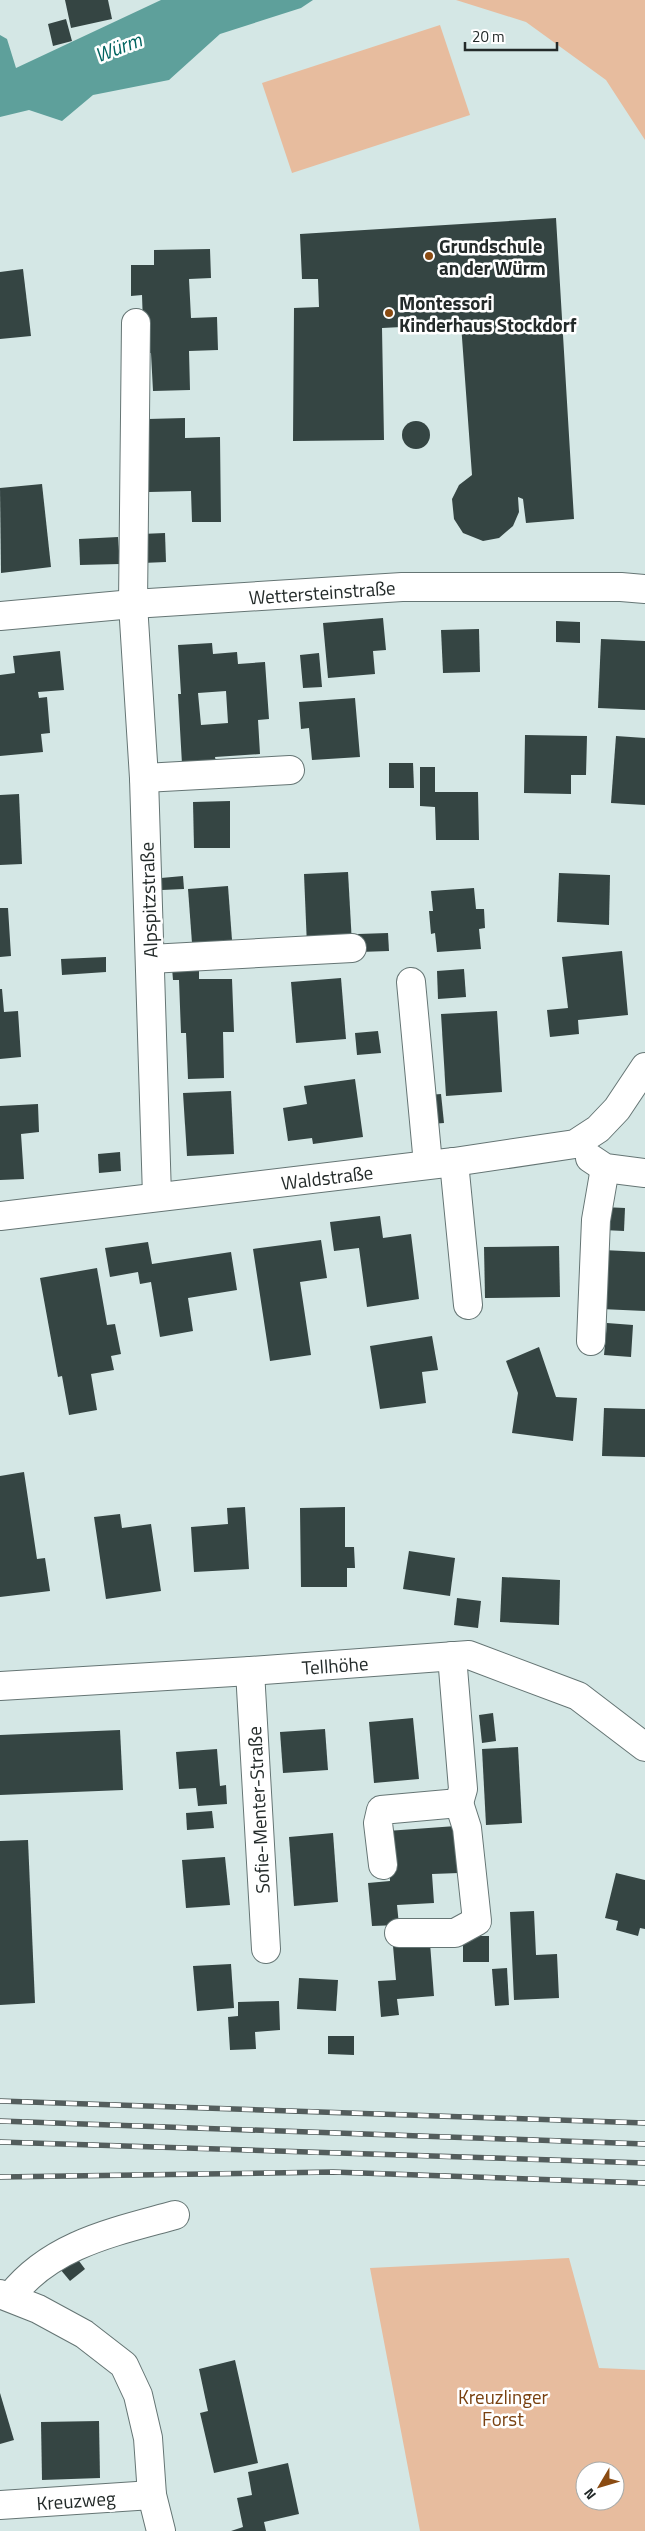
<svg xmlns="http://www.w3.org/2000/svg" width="645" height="2531" font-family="'Titillium Web',sans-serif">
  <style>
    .green { fill: #e7bc9e; fill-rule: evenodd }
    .water { fill: #5ea09b }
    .building { fill: #354543; fill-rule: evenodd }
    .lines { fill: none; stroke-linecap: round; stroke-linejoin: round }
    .minor-casing { stroke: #657574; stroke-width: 30 }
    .minor { stroke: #fff; stroke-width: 28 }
    .rail-casing { stroke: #535d5c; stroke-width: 5.5 }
    .rail { stroke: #fff; stroke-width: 4; stroke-dasharray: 11; stroke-linecap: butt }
    .poi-dot { fill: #8a4b12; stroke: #fff; stroke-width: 2 }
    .labels { text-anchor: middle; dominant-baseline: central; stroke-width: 5; stroke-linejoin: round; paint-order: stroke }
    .poi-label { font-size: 19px; font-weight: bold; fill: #232a29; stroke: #fff; text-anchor: start }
    .street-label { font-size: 19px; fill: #232a29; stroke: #fff }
    .park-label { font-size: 19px; fill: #794110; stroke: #fff }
    .water-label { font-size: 20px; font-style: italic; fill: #016460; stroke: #fff }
  </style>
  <rect width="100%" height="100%" fill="#d4e7e5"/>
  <g class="green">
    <path d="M 456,0 L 645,0 L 645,140 L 606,80 L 526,22 Z"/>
    <path d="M 440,25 L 470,115 L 292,173 L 262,83 Z"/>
    <path d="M 569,2258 L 599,2368 L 645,2370 L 645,2531 L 420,2531 L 370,2268 ZM 585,2471 L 615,2471 L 615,2501 L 585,2501 Z"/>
  </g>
  <path class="water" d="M 161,0 L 313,0 L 301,8 L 220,34 L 169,80 L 93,95 L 62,121 L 29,110 L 0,117 L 0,35 L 7,39 L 16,68 Z"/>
  <g class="building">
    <path d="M 65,0 L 108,0 L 112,19 L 71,28 Z"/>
    <path d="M 66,19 L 72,41 L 53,46 L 48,24 Z"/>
    <path d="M 556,218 L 574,519 L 526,523 L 523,499 L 518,497 L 519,512 L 513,526 L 499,538 L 483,541 L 463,533 L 454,519 L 452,499 L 459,485 L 472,475 L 461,324 L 382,328 L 384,440 L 293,441 L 294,308 L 319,307 L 318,279 L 302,279 L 300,234 Z"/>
    <path d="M 210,249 L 211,278 L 189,279 L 191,318 L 217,317 L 218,350 L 189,351 L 190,390 L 153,391 L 151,353 L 144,353 L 142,295 L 131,296 L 131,265 L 154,265 L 154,250 Z"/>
    <path d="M 23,269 L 31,336 L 0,339 L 0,272 Z"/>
    <path d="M 185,418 L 185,438 L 220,437 L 221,522 L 192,522 L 191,491 L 149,492 L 148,419 Z"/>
    <circle cx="416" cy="435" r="14"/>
    <path d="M 42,484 L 51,567 L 1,573 L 0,488 Z"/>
    <path d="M 165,533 L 166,562 L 142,563 L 141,534 Z"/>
    <path d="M 118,537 L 120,564 L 80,565 L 79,539 Z"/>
    <path d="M 383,618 L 386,650 L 373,651 L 375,674 L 328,678 L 323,623 Z"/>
    <path d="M 556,621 L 580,622 L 580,643 L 556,642 Z"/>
    <path d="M 479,629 L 480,672 L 443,673 L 441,630 Z"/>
    <path d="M 601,639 L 645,641 L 645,710 L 598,708 Z"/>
    <path d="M 212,643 L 213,654 L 237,652 L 238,664 L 265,662 L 269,719 L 258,720 L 260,754 L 215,757 L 216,762 L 182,764 L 178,694 L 181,694 L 178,645 ZM 226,691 L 228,723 L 201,725 L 198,693 Z"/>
    <path d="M 60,651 L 64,690 L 38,692 L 39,698 L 47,697 L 50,733 L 41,734 L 43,752 L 0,756 L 0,675 L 15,673 L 13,656 Z"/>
    <path d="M 319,653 L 322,687 L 303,688 L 300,655 Z"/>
    <path d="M 355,698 L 360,757 L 312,760 L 309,728 L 301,729 L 299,702 Z"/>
    <path d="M 525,735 L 587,736 L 586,775 L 571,775 L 571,794 L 524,793 Z"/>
    <path d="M 616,736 L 645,738 L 645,805 L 611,803 Z"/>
    <path d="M 389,763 L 413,763 L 414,788 L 389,788 Z"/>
    <path d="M 420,767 L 435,767 L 435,792 L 478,792 L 479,840 L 436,840 L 435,807 L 420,806 Z"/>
    <path d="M 19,794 L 22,864 L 0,865 L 0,795 Z"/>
    <path d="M 230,801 L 230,848 L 194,848 L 193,802 Z"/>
    <path d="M 348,872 L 352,944 L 307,946 L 304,874 Z"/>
    <path d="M 559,873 L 610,875 L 609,925 L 557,922 Z"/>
    <path d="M 183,876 L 184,889 L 162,890 L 161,878 Z"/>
    <path d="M 228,886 L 232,940 L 192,943 L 188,889 Z"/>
    <path d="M 474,888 L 476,909 L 484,909 L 485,928 L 479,929 L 481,949 L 437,952 L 435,933 L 431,934 L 429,911 L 433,911 L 431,891 Z"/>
    <path d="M 0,908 L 8,908 L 11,956 L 0,957 Z"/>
    <path d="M 388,933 L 389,951 L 359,952 L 358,934 Z"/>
    <path d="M 622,951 L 628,1015 L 578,1020 L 579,1034 L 550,1037 L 547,1010 L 568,1008 L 562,957 Z"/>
    <path d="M 106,957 L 106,972 L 62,975 L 61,959 Z"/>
    <path d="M 199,966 L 199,979 L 232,979 L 234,1032 L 223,1032 L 224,1078 L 188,1079 L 186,1033 L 181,1033 L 179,980 L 173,980 L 172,968 Z"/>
    <path d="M 464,969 L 466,997 L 438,999 L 437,971 Z"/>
    <path d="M 341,978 L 346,1039 L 296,1043 L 291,982 Z"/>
    <path d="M 0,989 L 2,989 L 4,1012 L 18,1011 L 21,1057 L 0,1059 Z"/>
    <path d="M 497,1011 L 502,1092 L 446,1096 L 441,1014 Z"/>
    <path d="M 378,1031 L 381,1053 L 357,1055 L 355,1033 Z"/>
    <path d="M 355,1079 L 363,1137 L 313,1144 L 312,1138 L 288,1141 L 283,1108 L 307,1104 L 304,1086 Z"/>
    <path d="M 231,1091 L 234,1154 L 187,1156 L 183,1093 Z"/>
    <path d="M 441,1094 L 444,1123 L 431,1124 L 428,1095 Z"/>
    <path d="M 38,1104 L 39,1132 L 21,1134 L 24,1179 L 0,1180 L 0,1106 Z"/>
    <path d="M 120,1152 L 121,1171 L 99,1173 L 98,1154 Z"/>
    <path d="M 603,1207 L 625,1208 L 624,1231 L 603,1230 Z"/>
    <path d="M 380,1216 L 383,1238 L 411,1234 L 419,1299 L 367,1307 L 359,1248 L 334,1251 L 330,1222 Z"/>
    <path d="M 321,1240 L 327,1278 L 300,1282 L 311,1355 L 270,1361 L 253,1249 Z"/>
    <path d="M 148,1242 L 152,1264 L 231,1252 L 237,1290 L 188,1298 L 193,1331 L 160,1337 L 151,1282 L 140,1284 L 138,1272 L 110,1277 L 105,1248 Z"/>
    <path d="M 559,1246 L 560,1297 L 485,1298 L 484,1247 Z"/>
    <path d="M 603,1250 L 645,1252 L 645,1311 L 601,1309 Z"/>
    <path d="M 97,1268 L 107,1325 L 115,1324 L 121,1354 L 111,1356 L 114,1370 L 91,1374 L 97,1410 L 69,1415 L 62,1376 L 58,1377 L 40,1278 Z"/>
    <path d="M 607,1323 L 633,1325 L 631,1357 L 604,1355 Z"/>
    <path d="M 432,1336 L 438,1370 L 422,1372 L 426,1403 L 380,1409 L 370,1346 Z"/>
    <path d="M 539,1347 L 556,1397 L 577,1398 L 573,1441 L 512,1433 L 518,1393 L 506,1361 Z"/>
    <path d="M 604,1408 L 645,1409 L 645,1457 L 602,1456 Z"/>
    <path d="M 24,1472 L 37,1559 L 45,1558 L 50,1591 L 0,1597 L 0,1476 Z"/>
    <path d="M 245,1507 L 249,1569 L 194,1572 L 191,1527 L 228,1524 L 227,1508 Z"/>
    <path d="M 345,1507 L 345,1547 L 354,1547 L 355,1568 L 347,1568 L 347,1587 L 301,1587 L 300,1508 Z"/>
    <path d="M 120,1514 L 122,1528 L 151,1524 L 161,1591 L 106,1599 L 94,1517 Z"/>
    <path d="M 409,1551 L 455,1558 L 450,1596 L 403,1589 Z"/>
    <path d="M 502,1577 L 560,1580 L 559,1625 L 500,1622 Z"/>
    <path d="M 457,1598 L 481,1601 L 478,1628 L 454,1625 Z"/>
    <path d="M 493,1713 L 496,1741 L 482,1743 L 479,1715 Z"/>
    <path d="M 413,1718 L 419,1779 L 374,1783 L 369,1722 Z"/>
    <path d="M 325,1729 L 328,1770 L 283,1773 L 280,1732 Z"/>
    <path d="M 120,1730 L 123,1790 L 0,1795 L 0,1735 Z"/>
    <path d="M 518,1747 L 522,1823 L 486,1825 L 482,1749 Z"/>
    <path d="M 217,1749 L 220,1786 L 226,1785 L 227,1804 L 198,1806 L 196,1788 L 179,1789 L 176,1752 Z"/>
    <path d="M 212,1811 L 214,1828 L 187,1830 L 186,1813 Z"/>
    <path d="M 456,1826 L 459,1873 L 432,1874 L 434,1903 L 397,1905 L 399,1925 L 372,1926 L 368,1883 L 390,1881 L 387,1831 Z"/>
    <path d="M 333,1833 L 338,1902 L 294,1906 L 289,1837 Z"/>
    <path d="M 28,1840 L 35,2003 L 0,2005 L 0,1841 Z"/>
    <path d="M 225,1857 L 230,1905 L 186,1908 L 182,1860 Z"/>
    <path d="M 616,1873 L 645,1880 L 645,1929 L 640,1928 L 638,1936 L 616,1930 L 618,1921 L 605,1918 Z"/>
    <path d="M 534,1911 L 536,1955 L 557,1954 L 559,1998 L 514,2000 L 510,1912 Z"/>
    <rect x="463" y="1936" width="26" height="26"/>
    <path d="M 430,1943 L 434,1996 L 397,1999 L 399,2015 L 381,2017 L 378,1981 L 396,1980 L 393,1946 Z"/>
    <path d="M 231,1964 L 234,2008 L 197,2011 L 193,1966 Z"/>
    <path d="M 507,1968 L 509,2005 L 495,2006 L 492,1969 Z"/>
    <path d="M 299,1978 L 338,1980 L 336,2011 L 297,2009 Z"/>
    <path d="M 279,2001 L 280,2030 L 255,2032 L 256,2049 L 230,2050 L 228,2017 L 238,2016 L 238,2002 Z"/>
    <path d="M 328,2036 L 354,2036 L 354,2055 L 328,2054 Z"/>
    <path d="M 76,2257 L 85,2269 L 70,2281 L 60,2269 Z"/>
    <path d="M 235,2360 L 258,2463 L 214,2473 L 200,2413 L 208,2411 L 199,2369 Z"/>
    <path d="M 0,2393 L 14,2440 L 0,2444 Z"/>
    <path d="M 99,2421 L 100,2478 L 42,2480 L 41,2422 Z"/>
    <path d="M 288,2463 L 299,2514 L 264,2522 L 266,2531 L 231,2531 L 243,2527 L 237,2498 L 252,2495 L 248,2472 Z"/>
  </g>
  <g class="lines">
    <g class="minor-casing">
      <g id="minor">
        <path d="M 136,323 L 133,604 L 144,778 L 157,1196"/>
        <path d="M 0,616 L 133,604 L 402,587 L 621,587 L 645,589"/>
        <path d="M 144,778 L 290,770"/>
        <path d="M 150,959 L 352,948"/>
        <path d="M 411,982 L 428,1164"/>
        <path d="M 590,1158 L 605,1168 L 645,1173"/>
        <path d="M 454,1162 L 468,1305"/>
        <path d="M 0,1216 L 454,1162 L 575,1144 L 598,1129 L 617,1109 L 645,1067"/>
        <path d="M 591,1341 L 596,1220 L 605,1168"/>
        <path d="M 250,1671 L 266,1949"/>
        <path d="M 0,1686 L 250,1671 L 469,1655 L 578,1696 L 645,1747"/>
        <path d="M 383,1865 L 378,1823 L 381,1810 L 459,1803 L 463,1789 L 452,1656"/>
        <path d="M 399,1933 L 455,1933 L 477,1921 L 467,1828 L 459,1803"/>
        <path d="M 0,2294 L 38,2309 L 84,2334 L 124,2365 L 138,2395 L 148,2438 L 152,2495 L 161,2531"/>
        <path d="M 10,2297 C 51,2244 114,2232 175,2215"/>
        <path d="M 0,2505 L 152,2495"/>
      </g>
    </g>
    <use href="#minor" class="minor"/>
    <g class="rail-casing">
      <g id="rail">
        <path d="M 0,2101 L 645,2123"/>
        <path d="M 0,2121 L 645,2144"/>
        <path d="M 0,2142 L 645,2163"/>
        <path d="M 0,2177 L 333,2172 L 645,2183"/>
      </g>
    </g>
    <use href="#rail" class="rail"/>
  </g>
  <g class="poi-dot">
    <circle cx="429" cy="256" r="5"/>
    <circle cx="389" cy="313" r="5"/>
  </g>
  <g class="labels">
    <g class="poi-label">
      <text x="439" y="245">Grundschule<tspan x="439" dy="22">an der Würm</tspan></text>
      <text x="399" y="302">Montessori<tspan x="399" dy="22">Kinderhaus Stockdorf</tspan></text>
    </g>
    <g class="street-label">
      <text transform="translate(322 592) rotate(-4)">Wettersteinstraße</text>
      <text transform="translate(148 900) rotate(-92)">Alpspitzstraße</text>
      <text transform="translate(327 1177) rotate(-7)">Waldstraße</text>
      <text transform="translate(335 1665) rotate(-4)">Tellhöhe</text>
      <text transform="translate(258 1810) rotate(-93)">Sofie-Menter-Straße</text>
      <text transform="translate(76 2500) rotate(-4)">Kreuzweg</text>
    </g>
    <g class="park-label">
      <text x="503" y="2396">Kreuzlinger<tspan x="503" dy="22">Forst</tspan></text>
    </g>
    <g class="water-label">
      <text transform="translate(118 47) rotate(-21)">Würm</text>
    </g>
  </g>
  <g transform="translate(600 2486) rotate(232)"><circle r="24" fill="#ffffff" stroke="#a7aaa9"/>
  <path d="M0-4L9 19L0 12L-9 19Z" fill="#8a4b12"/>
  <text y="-8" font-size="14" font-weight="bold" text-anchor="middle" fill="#232a29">N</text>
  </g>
  <path d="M465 42v8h92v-8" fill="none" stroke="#232a29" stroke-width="2.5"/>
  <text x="472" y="42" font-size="15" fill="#232a29" stroke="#ffffff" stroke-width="4" paint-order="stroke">20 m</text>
</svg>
